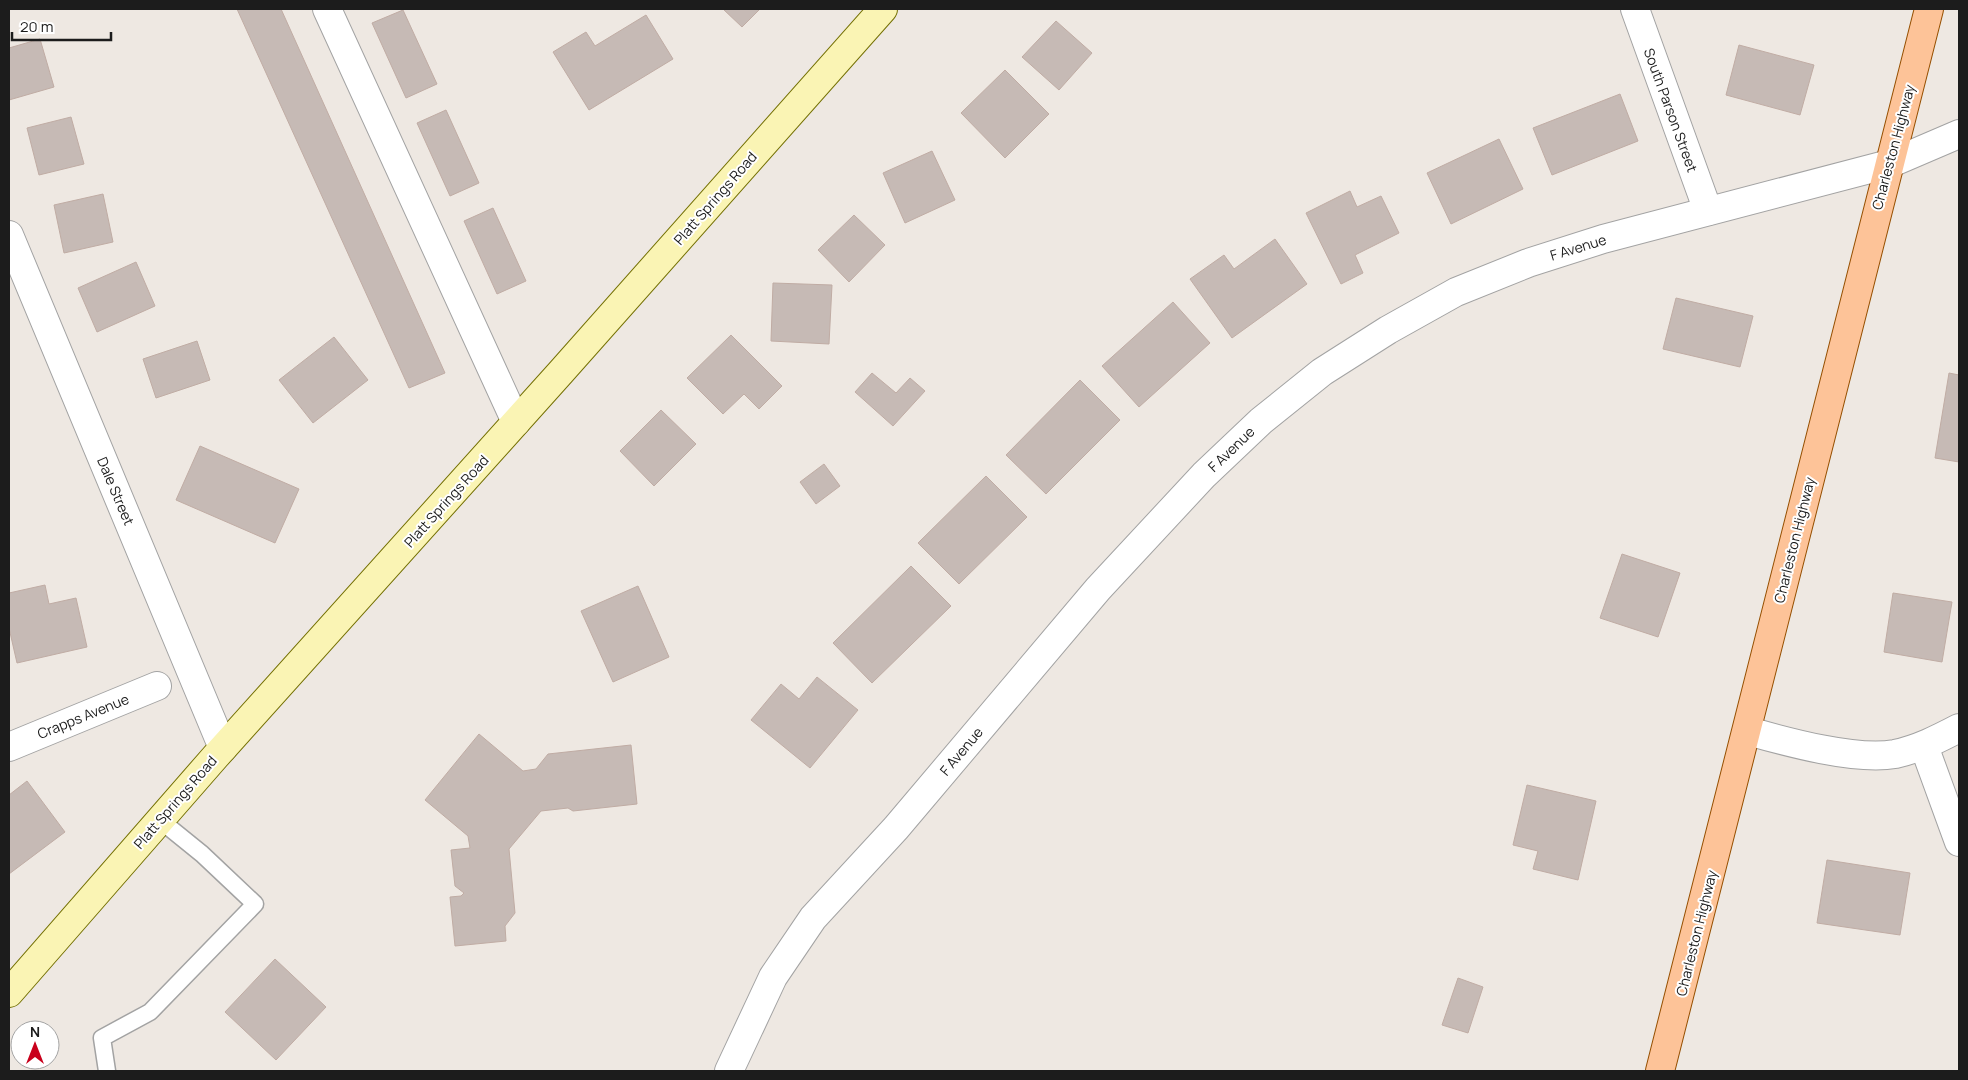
<svg xmlns="http://www.w3.org/2000/svg" width="1968" height="1080" font-family="Manrope,sans-serif">
  <style>
    .building { fill: #c6bab5; stroke: #c0aca4 }
    .lines { fill: none; stroke-linecap: round; stroke-linejoin: round }
    .service-casing { stroke: #a3a3a3; stroke-width: 19 }
    .minor-casing { stroke: #a3a3a3; stroke-width: 30 }
    .secondary-casing { stroke: #747003; stroke-width: 30 }
    .primary-casing { stroke: #954f00; stroke-width: 30 }
    .service { stroke: #fff; stroke-width: 16 }
    .minor { stroke: #fff; stroke-width: 28 }
    .secondary { stroke: #faf4b4; stroke-width: 28 }
    .primary { stroke: #fdc398; stroke-width: 28 }
    .labels { text-anchor: middle; dominant-baseline: central; stroke-width: 4; stroke-linejoin: round; paint-order: stroke }
    .street-label { font-size: 14px; fill: #1c1c1c; stroke: #fff }
  </style>
  <rect width="100%" height="100%" fill="#eee8e2"/>
  <g class="building">
    <path d="M 237,9 L 281,9 L 445,373 L 409,388 Z"/>
    <path d="M 723,9 L 760,9 L 742,27 Z"/>
    <path d="M 403,10 L 437,84 L 406,98 L 372,23 Z"/>
    <path d="M 646,15 L 673,59 L 589,110 L 553,52 L 586,32 L 595,46 Z"/>
    <path d="M 1056,21 L 1092,53 L 1059,90 L 1022,57 Z"/>
    <path d="M 40,39 L 54,87 L 9,100 L 9,48 Z"/>
    <path d="M 1739,45 L 1814,65 L 1800,115 L 1726,95 Z"/>
    <path d="M 1005,70 L 1049,114 L 1005,158 L 961,113 Z"/>
    <path d="M 1620,94 L 1638,141 L 1552,175 L 1533,128 Z"/>
    <path d="M 446,110 L 479,183 L 450,196 L 417,123 Z"/>
    <path d="M 71,117 L 84,164 L 39,175 L 27,128 Z"/>
    <path d="M 1499,139 L 1523,189 L 1451,224 L 1427,173 Z"/>
    <path d="M 932,151 L 955,200 L 905,223 L 883,173 Z"/>
    <path d="M 1350,191 L 1357,207 L 1381,196 L 1399,233 L 1355,255 L 1363,273 L 1341,284 L 1306,213 Z"/>
    <path d="M 103,194 L 113,242 L 64,253 L 54,205 Z"/>
    <path d="M 493,208 L 526,281 L 497,294 L 464,221 Z"/>
    <path d="M 854,215 L 885,245 L 849,282 L 818,250 Z"/>
    <path d="M 1275,239 L 1307,284 L 1232,338 L 1190,279 L 1224,255 L 1234,269 Z"/>
    <path d="M 136,262 L 155,306 L 97,332 L 78,288 Z"/>
    <path d="M 773,283 L 832,285 L 829,344 L 771,341 Z"/>
    <path d="M 1676,298 L 1753,316 L 1740,367 L 1663,349 Z"/>
    <path d="M 1173,302 L 1210,343 L 1139,407 L 1102,366 Z"/>
    <path d="M 731,335 L 782,386 L 759,409 L 744,394 L 723,414 L 687,378 Z"/>
    <path d="M 334,337 L 368,380 L 313,423 L 279,380 Z"/>
    <path d="M 197,341 L 210,380 L 156,398 L 143,359 Z"/>
    <path d="M 872,373 L 896,393 L 910,378 L 925,391 L 893,426 L 855,392 Z"/>
    <path d="M 1949,373 L 1959,375 L 1959,462 L 1935,458 Z"/>
    <path d="M 1080,380 L 1120,420 L 1046,494 L 1006,455 Z"/>
    <path d="M 661,410 L 696,444 L 654,486 L 620,451 Z"/>
    <path d="M 200,446 L 299,489 L 275,543 L 176,500 Z"/>
    <path d="M 824,464 L 840,486 L 816,504 L 800,482 Z"/>
    <path d="M 986,476 L 1027,517 L 959,584 L 918,543 Z"/>
    <path d="M 1622,554 L 1680,573 L 1658,637 L 1600,618 Z"/>
    <path d="M 911,566 L 951,606 L 872,683 L 833,643 Z"/>
    <path d="M 45,585 L 49,604 L 76,598 L 87,647 L 17,663 L 9,628 L 9,593 Z"/>
    <path d="M 638,586 L 669,657 L 613,682 L 581,611 Z"/>
    <path d="M 1893,593 L 1952,602 L 1942,662 L 1884,652 Z"/>
    <path d="M 817,677 L 858,710 L 810,768 L 751,720 L 781,684 L 799,699 Z"/>
    <path d="M 479,734 L 523,771 L 536,769 L 548,754 L 631,745 L 637,804 L 573,811 L 568,808 L 541,811 L 509,849 L 515,913 L 505,926 L 506,941 L 455,946 L 450,897 L 461,896 L 464,893 L 455,886 L 451,850 L 470,848 L 468,836 L 425,800 Z"/>
    <path d="M 27,781 L 65,832 L 9,874 L 9,795 Z"/>
    <path d="M 1527,785 L 1596,801 L 1578,880 L 1533,869 L 1538,851 L 1513,845 Z"/>
    <path d="M 1827,860 L 1910,873 L 1900,935 L 1817,923 Z"/>
    <path d="M 275,959 L 326,1007 L 276,1060 L 225,1012 Z"/>
    <path d="M 1458,978 L 1483,987 L 1468,1033 L 1442,1025 Z"/>
  </g>
  <g class="lines">
    <g class="service-casing">
      <path id="service" d="M 107,1071 L 102,1038 L 150,1012 L 255,904 L 202,854 L 160,820"/>
    </g>
    <g class="minor-casing">
      <g id="minor">
        <path d="M 327,9 L 516,422"/>
        <path d="M 1635,9 L 1708,211"/>
        <path d="M 9,235 L 223,748"/>
        <path d="M 1748,731 C 1787,742 1856,761 1895,754 C 1918,749 1938,739 1959,728"/>
        <path d="M 1924,746 L 1959,842"/>
        <path d="M 9,747 L 157,686"/>
        <path d="M 729,1071 L 773,977 L 813,918 L 896,828 L 1098,589 L 1204,475 L 1261,421 L 1322,372 L 1388,330 L 1456,292 L 1528,263 L 1603,239 L 1889,164 L 1959,134"/>
      </g>
    </g>
    <g class="secondary-casing">
      <path id="secondary" d="M 9,993 L 215,757 L 561,372 L 883,9"/>
    </g>
    <g class="primary-casing">
      <path id="primary" d="M 1660,1071 C 1751,717 1837,362 1929,9"/>
    </g>
    <use href="#service" class="service"/>
    <use href="#minor" class="minor"/>
    <use href="#secondary" class="secondary"/>
    <use href="#primary" class="primary"/>
  </g>
  <g class="labels">
    <g class="street-label">
      <text transform="translate(1671 110) rotate(70)">South Parson Street</text>
      <text transform="translate(1893 147) rotate(-75)">Charleston Highway</text>
      <text transform="translate(715 198) rotate(-49)">Platt Springs Road</text>
      <text transform="translate(1578 247) rotate(-17)">F Avenue</text>
      <text transform="translate(1231 449) rotate(-44)">F Avenue</text>
      <text transform="translate(116 491) rotate(67)">Dale Street</text>
      <text transform="translate(446 501) rotate(-48)">Platt Springs Road</text>
      <text transform="translate(1794 540) rotate(-76)">Charleston Highway</text>
      <text transform="translate(83 716) rotate(-22)">Crapps Avenue</text>
      <text transform="translate(961 751) rotate(-50)">F Avenue</text>
      <text transform="translate(175 802) rotate(-49)">Platt Springs Road</text>
      <text transform="translate(1696 933) rotate(-76)">Charleston Highway</text>
    </g>
  </g>
  <rect width="1968" height="1080" fill="none" stroke="#1c1c1c" stroke-width="20"/>
  <g transform="translate(35 1045)"><circle r="24" fill="#ffffff" stroke="#a4a4a4"/>
  <path d="M0-4L9 19L0 12L-9 19Z" fill="#c9001c"/>
  <text y="-8" font-size="14" font-weight="bold" text-anchor="middle" fill="#1c1c1c">N</text>
  </g>
  <path d="M12 32v8h99v-8" fill="none" stroke="#1c1c1c" stroke-width="2.5"/>
  <text x="20" y="32" font-size="15" fill="#1c1c1c" stroke="#ffffff" stroke-width="4" paint-order="stroke">20 m</text>
</svg>
